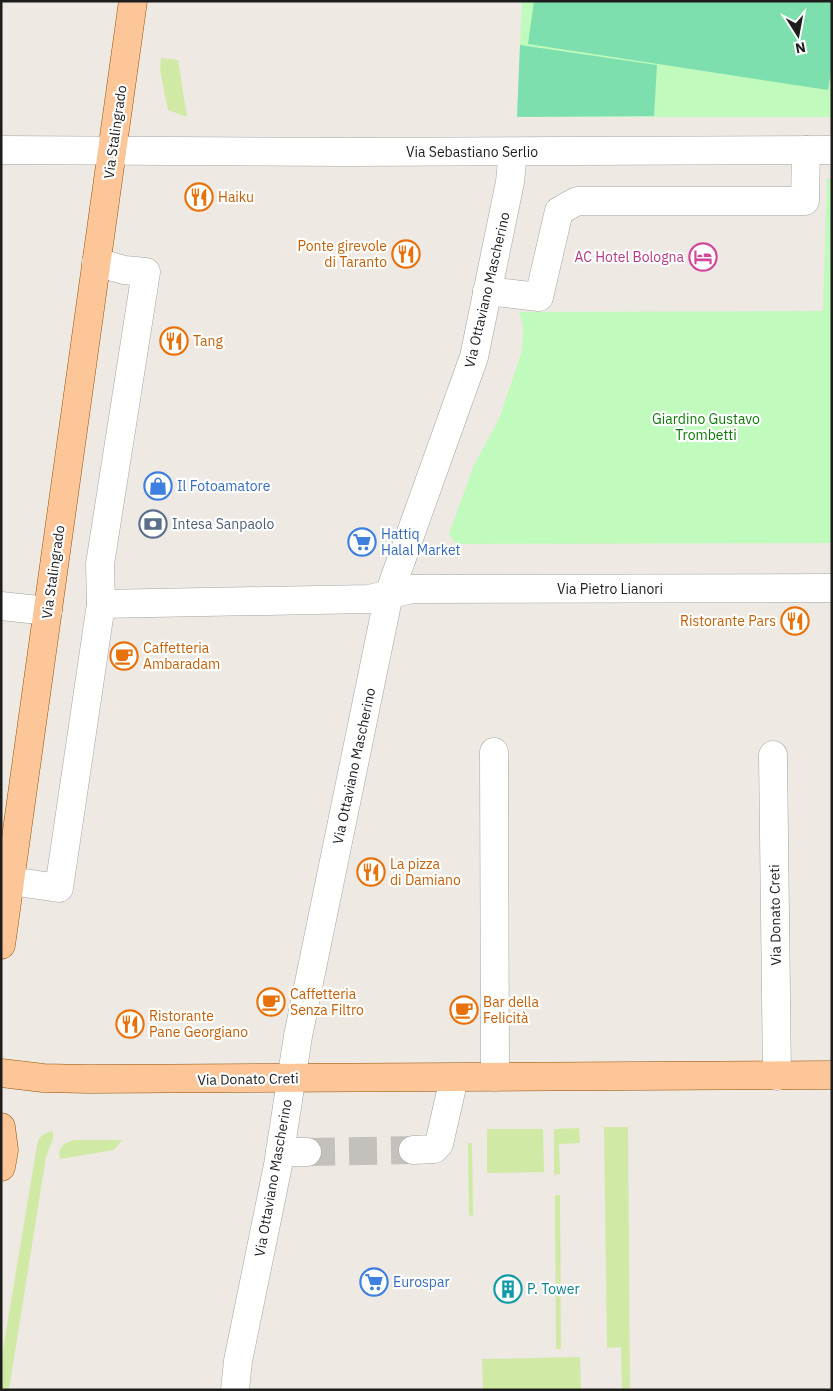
<svg xmlns="http://www.w3.org/2000/svg" width="833" height="1391" font-family="'IBM Plex Sans',sans-serif">
  <style>
    .grass { fill: #d0eaa6 }
    .park { fill: #c0fabd }
    .pitch { fill: #7edfae }
    .lines { fill: none; stroke-linecap: round; stroke-linejoin: round }
    .minor-tunnel { stroke: #c4c0bb; stroke-width: 28; stroke-dasharray: 28 14; stroke-linecap: butt }
    .minor-casing { stroke: #a4a4a4; stroke-width: 29 }
    .major-casing { stroke: #955200; stroke-width: 29 }
    .minor { stroke: #fff; stroke-width: 28 }
    .major { stroke: #fdc698; stroke-width: 28 }
    .labels { text-anchor: middle; dominant-baseline: central; stroke-width: 4.5; stroke-linejoin: round; paint-order: stroke }
    .street-label { font-size: 14px; fill: #1d1d1d; stroke: #fff }
    .food-label { font-size: 14px; fill: #c56008; stroke: #fff; text-anchor: start }
    .hotel-label { font-size: 14px; fill: #b23c85; stroke: #fff; text-anchor: end }
    .park-label { font-size: 14px; fill: #0d7c09; stroke: #fff }
    .shop-label { font-size: 14px; fill: #366cbe; stroke: #fff; text-anchor: start }
    .service-label { font-size: 14px; fill: #4e5e75; stroke: #fff; text-anchor: start }
    .culture-label { font-size: 14px; fill: #0d838f; stroke: #fff; text-anchor: start }
  </style>
  <rect width="100%" height="100%" fill="#eee9e2"/>
  <g class="grass">
    <path d="M 161,58 L 178,60 L 187,117 L 168,110 L 160,70 Z"/>
    <path d="M 604,1127 L 628,1127 L 630,1390 L 622,1390 L 621,1347 L 607,1348 Z"/>
    <path d="M 579,1128 L 580,1143 L 559,1144 L 560,1174 L 554,1175 L 554,1129 Z"/>
    <path d="M 487,1129 L 543,1129 L 544,1172 L 487,1173 Z"/>
    <path d="M 52,1131 L 53,1133 L 53,1139 L 46,1157 L 10,1383 L 8,1390 L 1,1390 L 1,1362 L 37,1145 C 39,1136 43,1134 52,1131 Z"/>
    <path d="M 74,1140 L 122,1140 L 114,1150 L 60,1159 L 59,1151 L 64,1144 Z"/>
    <path d="M 468,1143 L 472,1143 L 473,1215 L 469,1216 Z"/>
    <path d="M 555,1195 L 560,1195 L 561,1349 L 556,1349 Z"/>
    <path d="M 580,1357 L 581,1390 L 483,1390 L 482,1359 Z"/>
  </g>
  <g class="park">
    <path d="M 522,1 L 832,1 L 832,117 L 517,117 Z"/>
    <path d="M 827,179 L 832,179 L 832,543 L 456,544 L 449,534 L 474,465 L 499,419 L 522,351 L 523,325 L 519,312 L 823,311 Z"/>
  </g>
  <g class="pitch">
    <path d="M 534,1 L 832,1 L 832,67 L 828,90 L 528,44 Z"/>
    <path d="M 520,45 L 657,65 L 654,116 L 517,117 Z"/>
  </g>
  <g class="lines">
    <path class="minor-tunnel" d="M 307,1152 L 413,1150"/>
    <g class="minor-casing">
      <g id="minor">
        <path d="M 1,150 L 347,152 L 832,150"/>
        <path d="M 487,291 L 539,297 L 559,211 L 577,201 L 805,201 L 806,150"/>
        <path d="M 101,604 L 369,599 L 412,589 L 832,588"/>
        <path d="M 1,606 L 48,611"/>
        <path d="M 494,752 L 495,1077"/>
        <path d="M 773,755 L 777,1076"/>
        <path d="M 10,881 L 59,888 L 101,604 L 100,564 L 146,272 L 124,270 L 96,262"/>
        <path d="M 413,1150 L 434,1149 L 439,1144 L 454,1078"/>
        <path d="M 280,1152 L 307,1152"/>
        <path d="M 235,1390 L 238,1361 L 278,1165 L 298,1036 L 389,594 L 474,357 L 510,182 L 513,152"/>
      </g>
    </g>
    <g class="major-casing">
      <g id="major">
        <path d="M 1,945 L 133,1"/>
        <path d="M 1,1073 L 43,1078 L 88,1079 L 832,1075"/>
        <path d="M 1,1127 L 4,1150 L 1,1167"/>
      </g>
    </g>
    <use href="#minor" class="minor"/>
    <use href="#major" class="major"/>
  </g>
  <defs>
    <g id="restaurant-ring" transform="scale(1.4375)"><circle r="9.5" fill="#fff" stroke="#e8710a" stroke-width="1.5"/><path d="M-5-6h1v4h1v-4h1v4h1v-4h1v5L-1.5 .5V6h-2V.5L-5-1ZM5-6V6H3V1.5H1.5Q1.5-4 5-6Z" fill="#e8710a"/></g>
    <g id="hotel-ring" transform="scale(1.4375)"><circle r="9.5" fill="#fff" stroke="#d1479c" stroke-width="1.5"/><path d="M-6-4.5h1.5V1H6V5H4.5V3h-9V5H-6ZM-4 0a1.8 1.8 0 1 1 3.6 0ZM.5 0V-2.5h3Q6-2.5 6 0Z" fill="#d1479c"/></g>
    <g id="shop-ring" transform="scale(1.4375)"><circle r="9.5" fill="#fff" stroke="#3f7fe0" stroke-width="1.5"/><path d="M-5-2.5h2.3a2.7 3.5 0 0 1 5.4 0H5L5.5 6h-11ZM-1.5-2.5h3a1.5 2.3 0 0 0-3 0Z" fill="#3f7fe0"/></g>
    <g id="bank-ring" transform="scale(1.4375)"><circle r="9.5" fill="#fff" stroke="#5c6f8a" stroke-width="1.5"/><path d="M-6-4H6V4H-6ZM0-2.3a2.3 2.3 0 1 0 0 4.6a2.3 2.3 0 1 0 0-4.6Z" fill="#5c6f8a"/></g>
    <g id="supermarket-ring" transform="scale(1.4375)"><circle r="9.5" fill="#fff" stroke="#3f7fe0" stroke-width="1.5"/><path d="M-6-5.5h2.5l.6 2H6L4.5 2H-2.5L-4.4-4H-6ZM-1.5 3.2a1.3 1.3 0 1 0 .1 0ZM3 3.2a1.3 1.3 0 1 0 .1 0Z" fill="#3f7fe0"/></g>
    <g id="cafe-ring" transform="scale(1.4375)"><circle r="9.5" fill="#fff" stroke="#e8710a" stroke-width="1.5"/><path d="M-5.5-4.5H6V0H3Q3 3.5 0 3.5H-2.5Q-5.5 3.5-5.5 0ZM3-3.2v2h1.7v-2ZM-6 4.5H4V6H-6Z" fill="#e8710a"/></g>
    <g id="building-ring" transform="scale(1.4375)"><circle r="9.5" fill="#fff" stroke="#0f9aa8" stroke-width="1.5"/><path d="M-4-6H4V6H1V3H-1V6H-4ZM-2.5-4.3h1.7v1.8h-1.7ZM.8-4.3h1.7v1.8H.8ZM-2.5-1h1.7V.8h-1.7ZM.8-1h1.7V.8H.8Z" fill="#0f9aa8"/></g>
  </defs>
  <g fill-rule="evenodd">
    <use href="#restaurant-ring" x="199" y="197"/>
    <use href="#restaurant-ring" x="406" y="254"/>
    <use href="#hotel-ring" x="703" y="257"/>
    <use href="#restaurant-ring" x="174" y="341"/>
    <use href="#shop-ring" x="158" y="486"/>
    <use href="#bank-ring" x="153" y="524"/>
    <use href="#supermarket-ring" x="362" y="542"/>
    <use href="#restaurant-ring" x="795" y="621"/>
    <use href="#cafe-ring" x="124" y="656"/>
    <use href="#restaurant-ring" x="371" y="872"/>
    <use href="#cafe-ring" x="271" y="1002"/>
    <use href="#cafe-ring" x="464" y="1010"/>
    <use href="#restaurant-ring" x="130" y="1024"/>
    <use href="#supermarket-ring" x="374" y="1282"/>
    <use href="#building-ring" x="508" y="1289"/>
  </g>
  <g class="labels">
    <g class="street-label">
      <text transform="translate(115 132) rotate(-82)">Via Stalingrado</text>
      <text x="472" y="152">Via Sebastiano Serlio</text>
      <text transform="translate(487 290) rotate(-77)">Via Ottaviano Mascherino</text>
      <text transform="translate(53 572) rotate(-82)">Via Stalingrado</text>
      <text x="610" y="589">Via Pietro Lianori</text>
      <text transform="translate(354 766) rotate(-78)">Via Ottaviano Mascherino</text>
      <text transform="translate(775 915) rotate(-91)">Via Donato Creti</text>
      <text transform="translate(248 1079) rotate(-1)">Via Donato Creti</text>
      <text transform="translate(273 1178) rotate(-80)">Via Ottaviano Mascherino</text>
    </g>
    <g class="food-label">
      <text x="218" y="197">Haiku</text>
      <text x="387" y="246" text-anchor="end">Ponte girevole<tspan x="387" dy="16">di Taranto</tspan></text>
      <text x="193" y="341">Tang</text>
      <text x="776" y="621" text-anchor="end">Ristorante Pars</text>
      <text x="143" y="648">Caffetteria<tspan x="143" dy="16">Ambaradam</tspan></text>
      <text x="390" y="864">La pizza<tspan x="390" dy="16">di Damiano</tspan></text>
      <text x="290" y="994">Caffetteria<tspan x="290" dy="16">Senza Filtro</tspan></text>
      <text x="483" y="1002">Bar della<tspan x="483" dy="16">Felicità</tspan></text>
      <text x="149" y="1016">Ristorante<tspan x="149" dy="16">Pane Georgiano</tspan></text>
    </g>
    <g class="hotel-label">
      <text x="684" y="257">AC Hotel Bologna</text>
    </g>
    <g class="park-label">
      <text x="706" y="419">Giardino Gustavo<tspan x="706" dy="16">Trombetti</tspan></text>
    </g>
    <g class="shop-label">
      <text x="177" y="486">Il Fotoamatore</text>
      <text x="381" y="534">Hattiq<tspan x="381" dy="16">Halal Market</tspan></text>
      <text x="393" y="1282">Eurospar</text>
    </g>
    <g class="service-label">
      <text x="172" y="524">Intesa Sanpaolo</text>
    </g>
    <g class="culture-label">
      <text x="527" y="1289">P. Tower</text>
    </g>
  </g>
  <rect width="833" height="1391" fill="none" stroke="#1d1d1d" stroke-width="5"/>
  <g transform="translate(798 35) rotate(169)" stroke="#ffffff" stroke-width="4" paint-order="stroke">
  <path d="M0-4L9 19L0 12L-9 19Z" fill="#1d1d1d"/>
  <text y="-8" font-size="14" font-weight="bold" text-anchor="middle" fill="#1d1d1d">N</text>
  </g>
</svg>
